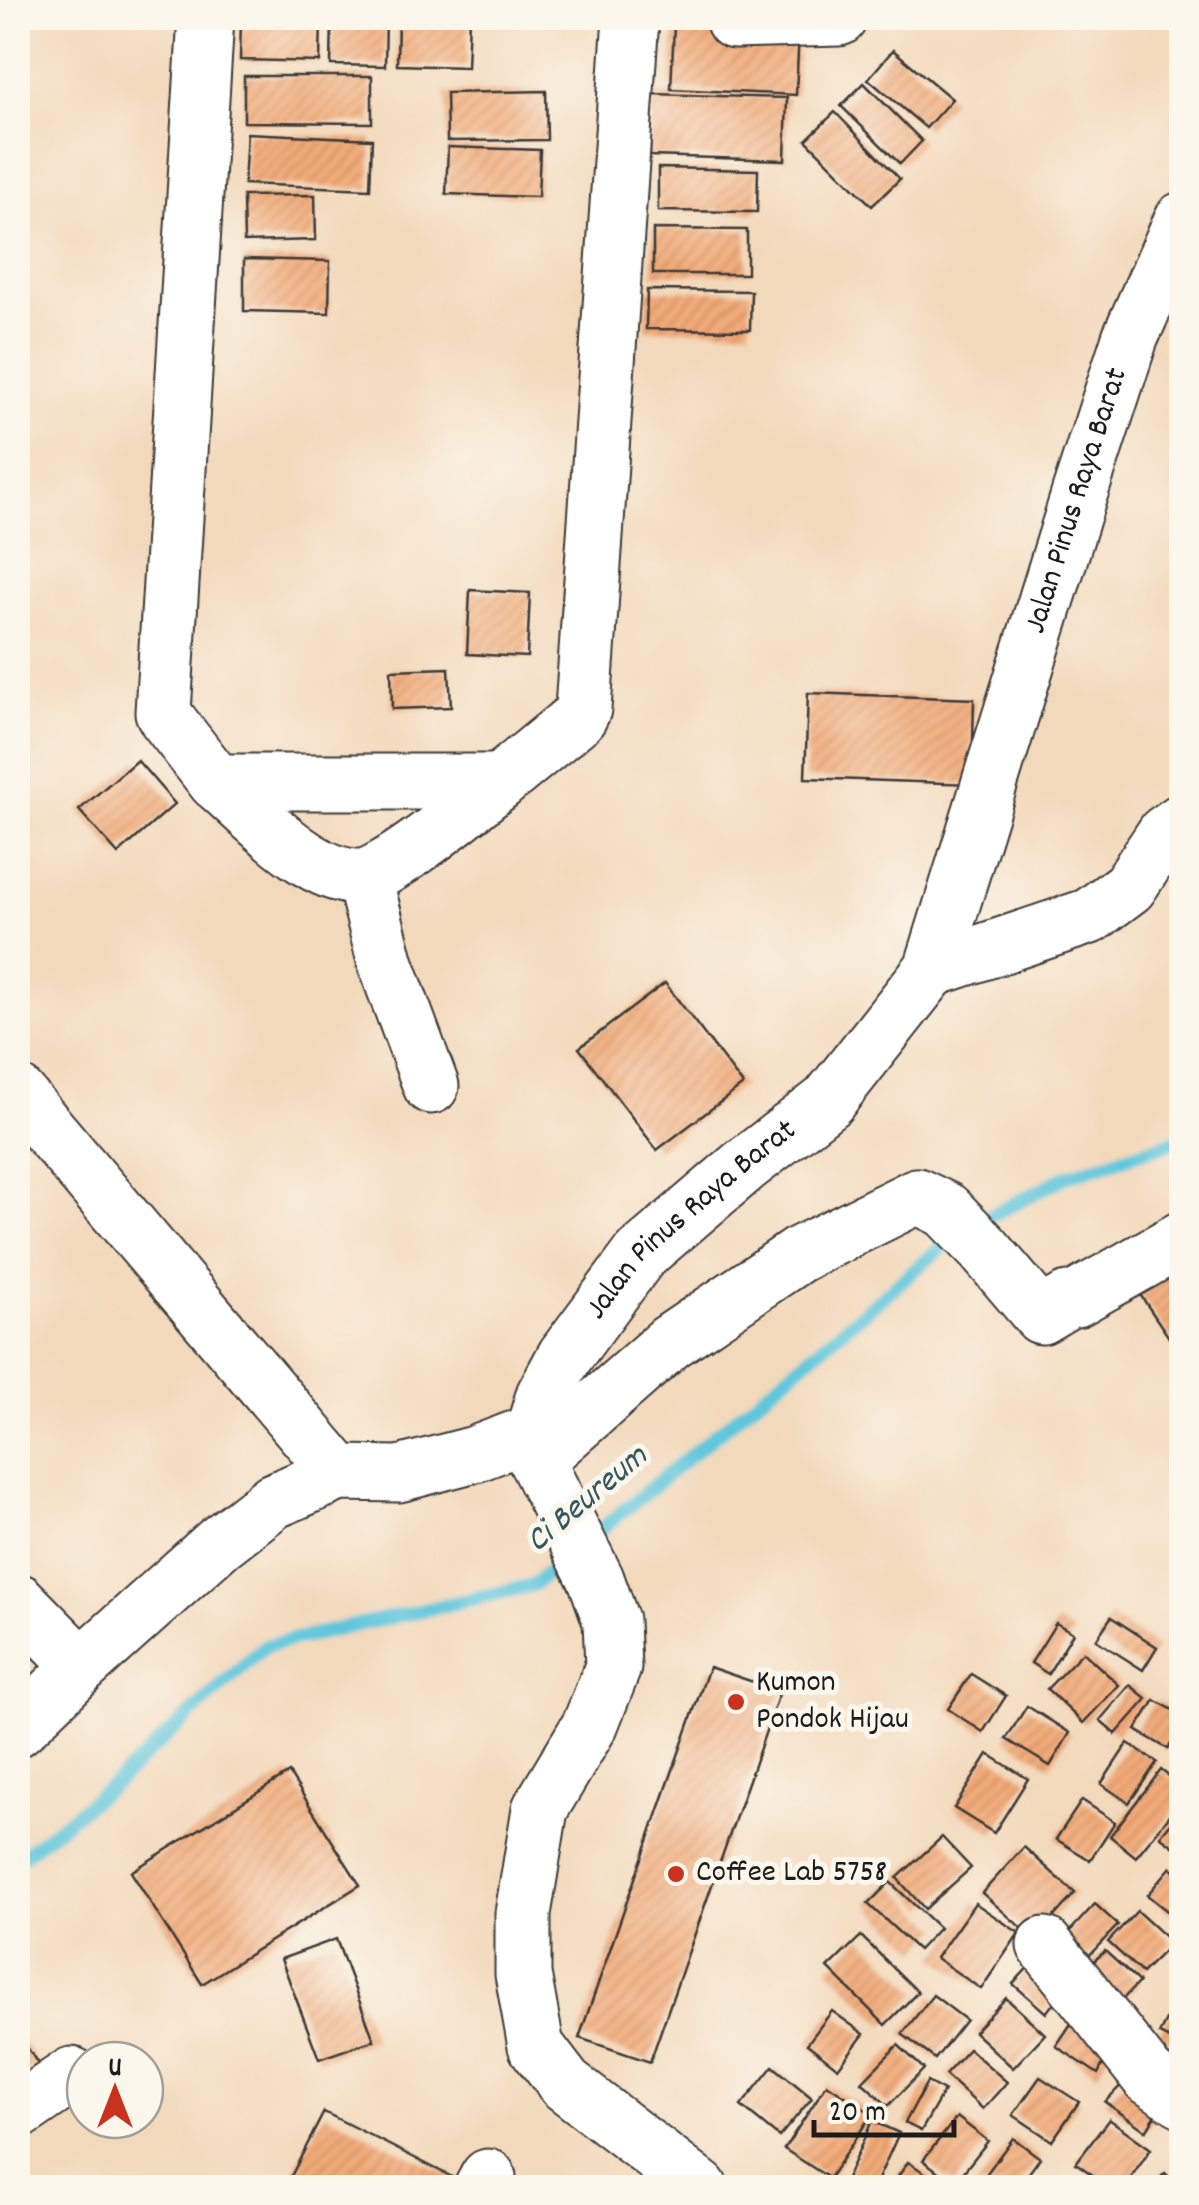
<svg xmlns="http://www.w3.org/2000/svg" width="1199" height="2205" font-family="Dekko,sans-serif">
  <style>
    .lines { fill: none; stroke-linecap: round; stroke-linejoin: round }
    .stream { stroke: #5fc6dc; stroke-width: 14 }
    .building { fill: url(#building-hatch) }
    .minor-casing { stroke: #3c3834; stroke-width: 59 }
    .minor { stroke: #fff; stroke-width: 55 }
    .poi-dot { fill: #c8321e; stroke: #fbf7ec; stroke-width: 4 }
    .labels { text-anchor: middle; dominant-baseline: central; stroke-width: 10; stroke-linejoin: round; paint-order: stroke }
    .street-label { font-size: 32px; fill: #1c1c1c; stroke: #fbf7ec }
    .poi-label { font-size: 32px; fill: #1c1c1c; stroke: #fbf7ec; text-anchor: start }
    .water-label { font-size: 35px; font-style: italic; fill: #33585f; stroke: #fbf7ec }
  </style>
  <defs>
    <pattern id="building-hatch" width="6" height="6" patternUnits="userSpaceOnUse" patternTransform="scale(2.5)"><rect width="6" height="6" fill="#f2aa78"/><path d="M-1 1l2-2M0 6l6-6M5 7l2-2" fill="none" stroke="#cf9267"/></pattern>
  </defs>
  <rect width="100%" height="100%" fill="#fbf7ec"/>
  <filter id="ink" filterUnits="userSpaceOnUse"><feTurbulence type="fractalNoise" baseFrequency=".01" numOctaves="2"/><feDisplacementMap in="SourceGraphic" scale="20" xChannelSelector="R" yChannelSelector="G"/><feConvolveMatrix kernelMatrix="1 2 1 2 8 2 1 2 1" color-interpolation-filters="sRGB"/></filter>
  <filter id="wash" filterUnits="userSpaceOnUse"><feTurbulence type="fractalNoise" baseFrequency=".0048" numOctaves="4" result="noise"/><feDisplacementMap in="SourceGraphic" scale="40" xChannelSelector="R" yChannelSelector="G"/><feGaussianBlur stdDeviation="2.25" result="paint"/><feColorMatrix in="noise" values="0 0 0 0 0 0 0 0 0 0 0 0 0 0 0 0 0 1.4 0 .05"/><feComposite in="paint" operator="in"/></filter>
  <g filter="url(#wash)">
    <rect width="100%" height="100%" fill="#f3d9bc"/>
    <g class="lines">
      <g class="stream">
        <path d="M 975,1224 L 1069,1175 L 1182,1139"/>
        <path d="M 588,1540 L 957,1235"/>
        <path d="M 18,1859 L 121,1778 L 265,1646 L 533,1585 L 571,1553"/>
      </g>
    </g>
    <g id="blocks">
      <g class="building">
        <path d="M 241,18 L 321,18 L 320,62 L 240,60 Z"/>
        <path d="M 332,18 L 386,18 L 385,66 L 331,65 Z"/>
        <path d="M 398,18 L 469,18 L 467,67 L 397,65 Z"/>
        <path d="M 674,25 L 799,30 L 796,95 L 671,89 Z"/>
        <path d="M 893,50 L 952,99 L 926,128 L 868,79 Z"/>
        <path d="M 244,76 L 372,76 L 372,123 L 244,122 Z"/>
        <path d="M 864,83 L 922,141 L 900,164 L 841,106 Z"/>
        <path d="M 546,91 L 547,140 L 447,141 L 446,93 Z"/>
        <path d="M 652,94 L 787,98 L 785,160 L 650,156 Z"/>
        <path d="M 835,112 L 900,179 L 872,206 L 806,140 Z"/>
        <path d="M 247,133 L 372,139 L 370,189 L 244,184 Z"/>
        <path d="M 448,147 L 540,150 L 538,197 L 446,194 Z"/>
        <path d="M 658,168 L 758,170 L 757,212 L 658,211 Z"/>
        <path d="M 315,195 L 316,240 L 244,242 L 243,196 Z"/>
        <path d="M 653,229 L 747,230 L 747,274 L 653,274 Z"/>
        <path d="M 244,259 L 330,261 L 329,313 L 244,311 Z"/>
        <path d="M 647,290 L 751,291 L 750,330 L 646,329 Z"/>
        <path d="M 470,590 L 530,593 L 527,657 L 467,654 Z"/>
        <path d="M 449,668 L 451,707 L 392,709 L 391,670 Z"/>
        <path d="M 808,693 L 974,699 L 972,784 L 805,778 Z"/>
        <path d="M 137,760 L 175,804 L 118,854 L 79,810 Z"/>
        <path d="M 665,983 L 743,1085 L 657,1150 L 579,1048 Z"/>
        <path d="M 1161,1257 L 1182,1287 L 1182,1357 L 1129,1278 Z"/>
        <path d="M 1111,1617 L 1157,1647 L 1143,1670 L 1096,1640 Z"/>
        <path d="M 1056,1623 L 1073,1633 L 1048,1674 L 1031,1663 Z"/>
        <path d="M 1083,1652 L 1119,1685 L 1083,1723 L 1047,1689 Z"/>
        <path d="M 709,1667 L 780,1691 L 650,2062 L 579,2038 Z"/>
        <path d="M 971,1674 L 1006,1696 L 983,1732 L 948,1709 Z"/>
        <path d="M 1130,1685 L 1147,1699 L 1116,1734 L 1100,1720 Z"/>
        <path d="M 1155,1700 L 1182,1715 L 1182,1726 L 1168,1749 L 1136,1730 Z"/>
        <path d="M 1027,1706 L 1070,1733 L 1050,1766 L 1006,1739 Z"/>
        <path d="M 1128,1743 L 1157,1762 L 1129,1803 L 1101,1784 Z"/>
        <path d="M 988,1754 L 1028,1779 L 994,1833 L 954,1808 Z"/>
        <path d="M 1161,1770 L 1182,1786 L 1182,1800 L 1136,1857 L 1110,1836 Z"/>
        <path d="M 289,1773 L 360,1885 L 202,1984 L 131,1872 Z"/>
        <path d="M 1082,1800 L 1115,1822 L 1090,1860 L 1056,1839 Z"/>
        <path d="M 1182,1810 L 1182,1853 L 1160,1836 Z"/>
        <path d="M 942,1837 L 971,1868 L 925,1909 L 897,1878 Z"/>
        <path d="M 1024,1847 L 1075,1893 L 1034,1939 L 982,1893 Z"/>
        <path d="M 1171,1867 L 1182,1876 L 1182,1912 L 1176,1918 L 1147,1895 Z"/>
        <path d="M 890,1882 L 939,1928 L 918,1950 L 868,1904 Z"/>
        <path d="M 975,1903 L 1019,1933 L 981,1989 L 936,1958 Z"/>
        <path d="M 1095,1904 L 1118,1925 L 1081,1964 L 1059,1943 Z"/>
        <path d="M 1137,1911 L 1172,1943 L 1142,1973 L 1108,1942 Z"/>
        <path d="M 861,1936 L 918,1992 L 885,2025 L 828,1968 Z"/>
        <path d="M 336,1939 L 374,2040 L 319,2059 L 281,1959 Z"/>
        <path d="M 1043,1951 L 1065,1988 L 1046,2013 L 1013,1984 Z"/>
        <path d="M 1105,1951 L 1139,1982 L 1119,2003 L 1083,1971 Z"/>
        <path d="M 933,1995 L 966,2020 L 935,2059 L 902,2034 Z"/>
        <path d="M 1006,1998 L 1045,2034 L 1013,2068 L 974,2032 Z"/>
        <path d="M 1083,2006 L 1112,2045 L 1098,2074 L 1056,2046 Z"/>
        <path d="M 1172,2008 L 1182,2013 L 1182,2045 L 1159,2034 Z"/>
        <path d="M 832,2011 L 864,2034 L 838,2068 L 807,2044 Z"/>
        <path d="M 18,2033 L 38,2064 L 18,2078 Z"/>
        <path d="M 898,2045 L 924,2069 L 888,2106 L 862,2082 Z"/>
        <path d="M 969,2049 L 1007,2082 L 983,2109 L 945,2075 Z"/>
        <path d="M 773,2066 L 812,2098 L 779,2137 L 741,2106 Z"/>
        <path d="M 1040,2077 L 1079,2102 L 1052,2141 L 1013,2115 Z"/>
        <path d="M 1127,2079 L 1162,2105 L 1146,2131 L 1105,2102 Z"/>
        <path d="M 927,2082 L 944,2091 L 921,2131 L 905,2123 Z"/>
        <path d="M 827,2084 L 872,2114 L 829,2178 L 784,2149 Z"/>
        <path d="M 324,2112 L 456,2179 L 452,2188 L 285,2188 Z"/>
        <path d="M 957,2117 L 988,2141 L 954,2184 L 923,2160 Z"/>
        <path d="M 1109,2119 L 1151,2149 L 1124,2188 L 1111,2188 L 1076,2163 Z"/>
        <path d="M 872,2121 L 899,2133 L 874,2188 L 842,2188 Z"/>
        <path d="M 1013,2138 L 1040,2158 L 1018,2188 L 976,2188 Z"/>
        <path d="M 908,2162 L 934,2179 L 928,2188 L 890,2188 Z"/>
        <path d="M 1165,2173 L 1180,2188 L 1150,2188 Z"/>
      </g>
    </g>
  </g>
  <g filter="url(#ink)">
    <use href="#blocks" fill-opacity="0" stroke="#3c3834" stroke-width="2.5"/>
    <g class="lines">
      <g class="minor-casing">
        <g id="minor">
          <path d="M 206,18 L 163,712 L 167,719 L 216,782 L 500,782 L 579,717 L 583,709 L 631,18"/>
          <path d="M 734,21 L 839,18"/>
          <path d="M 216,782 C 252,813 311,879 361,877 C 386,876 476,801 500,782"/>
          <path d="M 364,878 L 386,964 L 431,1086"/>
          <path d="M 932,969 L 1090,916 L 1129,887 L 1165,833 L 1182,821"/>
          <path d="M 18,1094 L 339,1473"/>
          <path d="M 536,1460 L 670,1342 L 798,1255 L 917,1196 L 946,1210 L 984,1249 L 1041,1316 L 1068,1300 L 1076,1299 L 1182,1239"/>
          <path d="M 18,1601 L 82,1666"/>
          <path d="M 18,1728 L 82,1666 L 219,1543 L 273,1501 L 339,1473 L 399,1474 L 475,1454 L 533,1432"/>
          <path d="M 1045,1945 L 1149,2077 L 1182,2099"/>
          <path d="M 18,2112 L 72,2075"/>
          <path d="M 482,2188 L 488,2177"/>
          <path id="s1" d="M 700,2188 L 565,2084 L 536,2046 L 523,1974 L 523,1914 L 540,1809 L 590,1725 L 613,1667 L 611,1621 L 596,1579 L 536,1460 L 533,1432 L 544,1395 L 565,1356 L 640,1255 L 744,1166 L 828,1101 L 932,969 L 1080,492 L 1130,338 L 1182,220"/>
        </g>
      </g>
      <use href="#minor" class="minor"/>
    </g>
  </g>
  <g class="poi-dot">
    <circle cx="736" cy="1702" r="10"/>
    <circle cx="676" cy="1874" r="10"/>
  </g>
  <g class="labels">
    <g class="street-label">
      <text stroke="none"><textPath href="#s1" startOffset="1980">Jalan Pinus Raya Barat</textPath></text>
      <text stroke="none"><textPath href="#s1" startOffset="1140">Jalan Pinus Raya Barat</textPath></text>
    </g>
    <g class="poi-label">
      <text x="756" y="1684">Kumon<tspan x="756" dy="37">Pondok Hijau</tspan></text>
      <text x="696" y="1874">Coffee Lab 5758</text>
    </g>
    <g class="water-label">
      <text transform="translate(588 1500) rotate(-40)">Ci Beureum</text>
    </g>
  </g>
  <rect width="1199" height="2205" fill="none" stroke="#fbf7ec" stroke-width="60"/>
  <g transform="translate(115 2090)"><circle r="48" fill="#fbf7ec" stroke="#a29f99" stroke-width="2.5"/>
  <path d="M0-8L18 38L0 25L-18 38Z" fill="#c8321e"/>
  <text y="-15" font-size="28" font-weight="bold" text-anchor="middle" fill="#1c1c1c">U</text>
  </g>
  <path d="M814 2120v15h140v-15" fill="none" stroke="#1c1c1c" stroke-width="5"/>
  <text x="829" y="2120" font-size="30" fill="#1c1c1c" stroke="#fbf7ec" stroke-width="8" paint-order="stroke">20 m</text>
</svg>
